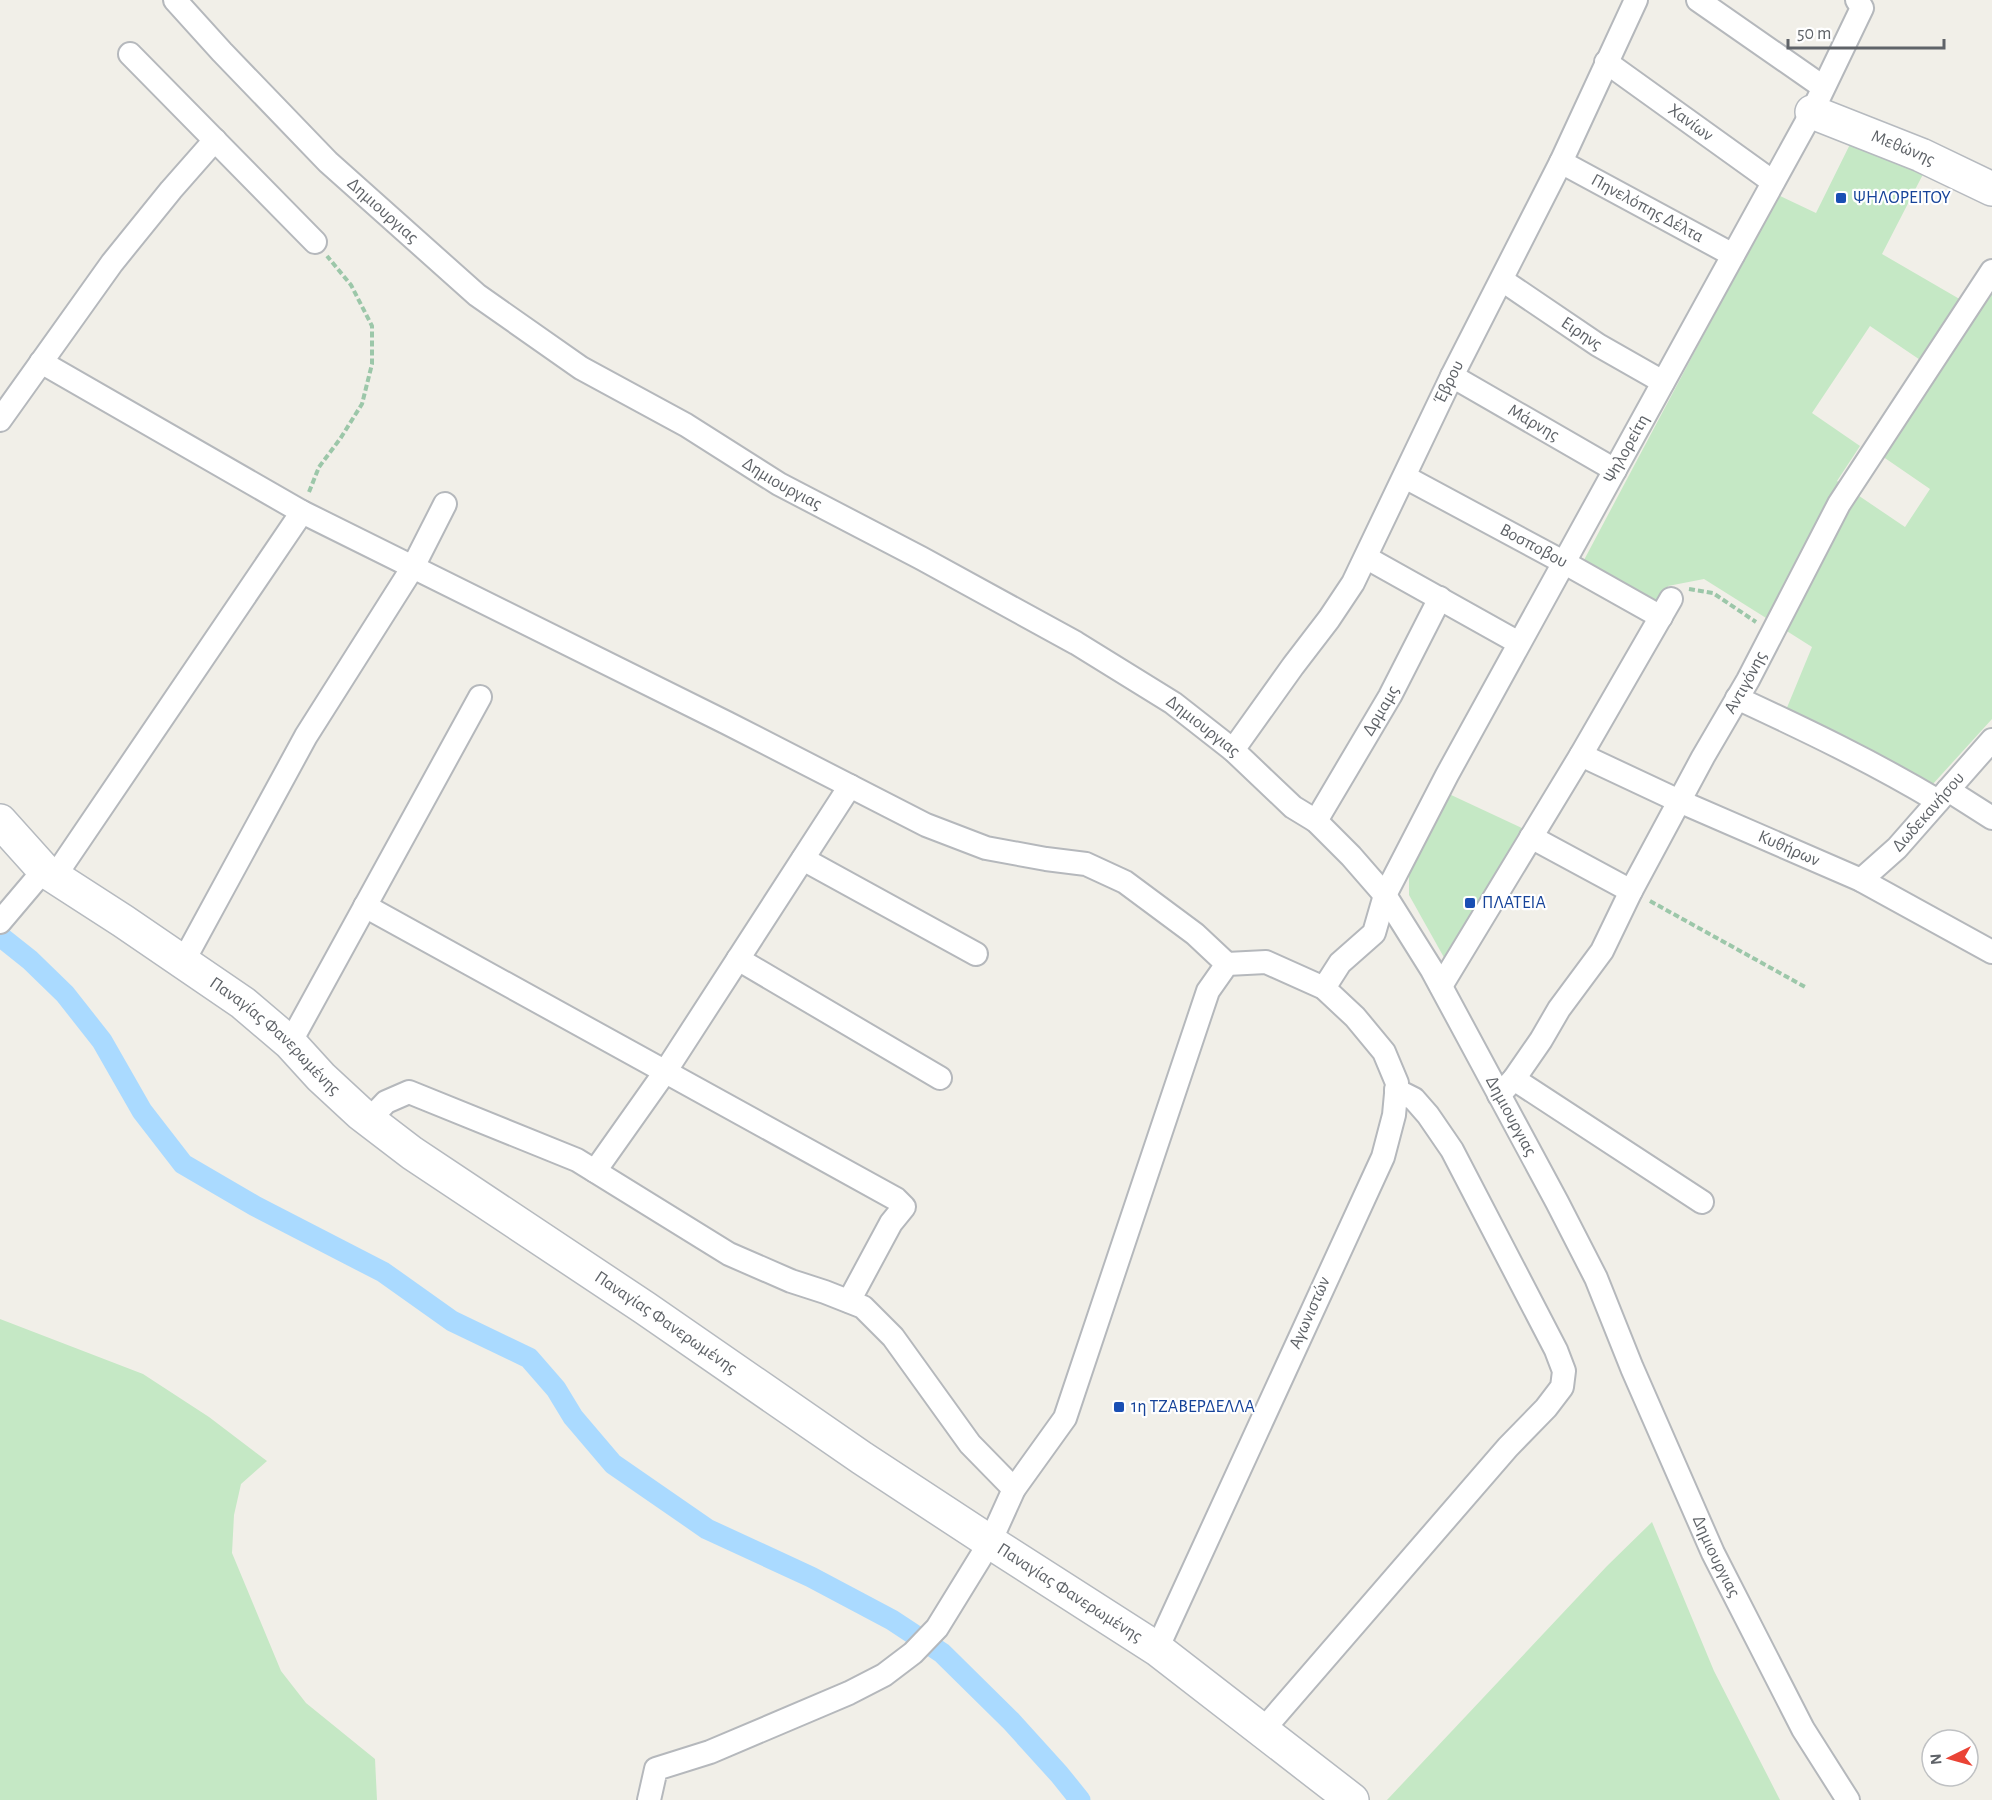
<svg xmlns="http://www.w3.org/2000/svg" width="1992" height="1800" font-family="'Alegreya Sans',sans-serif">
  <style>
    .green { fill: #c5e8c5; fill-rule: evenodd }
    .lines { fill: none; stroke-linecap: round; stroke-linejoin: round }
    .canal { stroke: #aadaff; stroke-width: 21 }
    .street-casing { stroke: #b5b8bc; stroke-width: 26 }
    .secondary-casing { stroke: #b6babf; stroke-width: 36 }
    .path { stroke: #9cc7a9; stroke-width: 4; stroke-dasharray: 6 3; stroke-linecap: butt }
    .street { stroke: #fff; stroke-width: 22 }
    .secondary { stroke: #fff; stroke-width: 33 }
    .transit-dot { fill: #1a4fb4; stroke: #fff; stroke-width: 2 }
    .labels { text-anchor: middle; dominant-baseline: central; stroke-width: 4.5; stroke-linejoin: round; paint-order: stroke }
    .street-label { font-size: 18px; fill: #5f6368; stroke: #fff }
    .transit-label { font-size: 18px; fill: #164399; stroke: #fff; text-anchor: start }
  </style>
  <rect width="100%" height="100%" fill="#f1efe8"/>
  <g class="green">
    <path d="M 1864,116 L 1936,149 L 1882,254 L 1975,308 L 1992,284 L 1992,719 L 1932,785 L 1786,710 L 1812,647 L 1704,579 L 1668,586 L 1660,604 L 1584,560 L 1778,195 L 1816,213 ZM 1870,326 L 1935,370 L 1879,454 L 1930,489 L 1905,527 L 1837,481 L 1860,446 L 1812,413 Z"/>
    <path d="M 1449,794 L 1524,829 L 1446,961 L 1409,895 L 1409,872 Z"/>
    <path d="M 0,1319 L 143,1374 L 209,1417 L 267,1461 L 241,1484 L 234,1515 L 232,1553 L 281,1671 L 306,1703 L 375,1759 L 377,1800 L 0,1800 Z"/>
    <path d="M 1652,1522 L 1714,1671 L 1780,1800 L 1387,1800 L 1607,1566 Z"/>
  </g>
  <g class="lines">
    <path class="canal" d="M 1,937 L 30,960 L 65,994 L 102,1041 L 142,1111 L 183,1164 L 255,1206 L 383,1272 L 452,1321 L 529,1358 L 556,1389 L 573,1417 L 613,1464 L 707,1529 L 811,1577 L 892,1620 L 942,1653 L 1011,1721 L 1059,1774 L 1080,1800"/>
    <g class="street-casing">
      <g id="street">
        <path id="s1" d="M 175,0 L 222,52 L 328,162 L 477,295 L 581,368 L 686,425 L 779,484 L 921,558 L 1076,643 L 1173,703 L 1233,750 L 1293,807 L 1316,821 L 1351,856 L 1385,895 L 1432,970 L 1557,1202 L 1596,1278 L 1632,1368 L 1713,1553 L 1803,1729 L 1848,1800"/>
        <path d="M 1698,0 L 1823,87"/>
        <path d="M 130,54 L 315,242"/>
        <path id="s2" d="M 1606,62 L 1773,182"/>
        <path id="s3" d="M 1561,162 L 1733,255"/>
        <path id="s4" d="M 1502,280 L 1598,345 L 1663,382"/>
        <path d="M 41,362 L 302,512 L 727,723 L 926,825 L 986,848 L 1046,859 L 1086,864 L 1125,882 L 1195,934 L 1227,964"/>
        <path id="s5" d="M 1452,376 L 1615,470"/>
        <path d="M 0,420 L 112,263 L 171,190 L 215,140"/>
        <path id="s6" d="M 1405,477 L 1565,563 L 1661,617"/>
        <path d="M 1367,558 L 1519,643"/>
        <path d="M 1737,698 C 1806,730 1873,762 1938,801"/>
        <path id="s7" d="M 1233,750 L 1293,666 L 1329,619 L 1353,583 L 1452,376 L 1561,162 L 1636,0"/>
        <path id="s8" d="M 1581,755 L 1679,801 L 1861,880 L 1992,952"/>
        <path d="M 1948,790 L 1992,818"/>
        <path id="s9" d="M 1316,821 L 1390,696 L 1440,598"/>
        <path d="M 1531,837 L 1631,891"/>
        <path d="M 803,859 L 976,954"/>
        <path d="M 55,876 L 302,512"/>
        <path id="s10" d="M 1861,880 L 1897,848 L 1992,740"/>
        <path d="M 365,906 L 896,1199 L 904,1207 L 891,1223 L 849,1301"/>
        <path d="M 0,922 L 44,870"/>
        <path d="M 738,959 L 940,1078"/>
        <path d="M 183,962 L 306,736 L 413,567 L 445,504"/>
        <path d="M 1441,986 L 1581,755 L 1671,599"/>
        <path id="s11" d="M 1324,988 L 1340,963 L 1374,933 L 1385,895 L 1447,775 L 1812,112 L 1862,8 L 1857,0"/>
        <path d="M 290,1043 L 480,697"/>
        <path d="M 1514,1079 L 1702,1202"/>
        <path id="s12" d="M 1499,1095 L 1514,1079 L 1541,1040 L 1559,1009 L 1602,951 L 1631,891 L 1703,757 L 1748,680 L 1839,504 L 1992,271"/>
        <path d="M 369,1120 L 386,1102 L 409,1092 L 577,1160 L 729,1254 L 791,1281 L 825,1292 L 863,1307 L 893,1337 L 970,1444 L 1014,1489"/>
        <path d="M 595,1171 L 665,1072 L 850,786"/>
        <path d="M 1263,1730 L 1508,1447 L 1546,1408 L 1562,1387 L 1564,1371 L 1556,1350 L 1452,1150 L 1428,1115 L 1414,1099 L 1396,1090"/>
        <path d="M 649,1800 L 656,1769 L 710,1752 L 849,1693 L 884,1675 L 913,1653 L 937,1628 L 990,1542 L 1014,1489 L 1065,1418 L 1208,991 L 1227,964 L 1266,962 L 1324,988 L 1355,1017 L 1384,1052 L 1397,1083 L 1394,1115 L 1383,1157 L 1157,1649"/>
      </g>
    </g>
    <g class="secondary-casing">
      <g id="secondary">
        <path id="s13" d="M 1812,112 L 1921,155 L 1992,189"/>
        <path id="s14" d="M 0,821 L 44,870 L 123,921 L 243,1003 L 290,1043 L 321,1077 L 361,1114 L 412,1153 L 645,1308 L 862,1458 L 990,1542 L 1157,1649 L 1352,1800"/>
      </g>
    </g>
    <g class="path">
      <path d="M 309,492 L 319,467 L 340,439 L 362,404 L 372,364 L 372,326 L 351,285 L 327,256"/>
      <path d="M 1689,589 L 1713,593 L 1756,622"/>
      <path d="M 1650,901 L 1807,988"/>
    </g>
    <use href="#street" class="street"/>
    <use href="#secondary" class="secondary"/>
  </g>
  <g class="transit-dot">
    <rect x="1835" y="192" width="12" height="12" rx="3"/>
    <rect x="1464" y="897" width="12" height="12" rx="3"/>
    <rect x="1113" y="1401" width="12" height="12" rx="3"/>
  </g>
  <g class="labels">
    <g class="street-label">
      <text stroke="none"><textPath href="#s2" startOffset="104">Χανίων</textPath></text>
      <text stroke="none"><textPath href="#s13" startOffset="98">Μεθώνης</textPath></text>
      <text stroke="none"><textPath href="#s3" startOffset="98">Πηνελόπης Δέλτα</textPath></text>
      <text stroke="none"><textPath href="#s1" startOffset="296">Δημιουργιας</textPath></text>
      <text stroke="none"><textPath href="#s4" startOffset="96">Ειρηνς</textPath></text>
      <text stroke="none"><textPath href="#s7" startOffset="428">Έβρου</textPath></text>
      <text stroke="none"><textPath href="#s5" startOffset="94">Μάρνης</textPath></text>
      <text stroke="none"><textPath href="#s11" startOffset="622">Ψηλορείτη</textPath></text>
      <text stroke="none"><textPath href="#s1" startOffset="782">Δημιουργιας</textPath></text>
      <text stroke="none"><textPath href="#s6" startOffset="146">Βοσποβου</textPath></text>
      <text stroke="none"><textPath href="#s12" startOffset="482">Αντιγόνης</textPath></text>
      <text stroke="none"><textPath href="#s9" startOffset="128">Δρμαμς</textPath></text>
      <text stroke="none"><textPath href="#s1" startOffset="1268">Δημιουργιας</textPath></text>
      <text stroke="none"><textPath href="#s10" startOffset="96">Δωδεκανήσου</textPath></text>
      <text stroke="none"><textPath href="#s8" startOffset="228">Κυθήρων</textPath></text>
      <text stroke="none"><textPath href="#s14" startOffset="351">Παναγίας Φανερωμένης</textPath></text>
      <text stroke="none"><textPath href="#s1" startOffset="1772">Δημιουργιας</textPath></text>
      <text transform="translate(1310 1313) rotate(-66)">Αγωνιστών</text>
      <text stroke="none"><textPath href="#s14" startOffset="837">Παναγίας Φανερωμένης</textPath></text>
      <text stroke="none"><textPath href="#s1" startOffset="2258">Δημιουργιας</textPath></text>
      <text stroke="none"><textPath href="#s14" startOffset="1323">Παναγίας Φανερωμένης</textPath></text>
    </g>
    <g class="transit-label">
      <text x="1853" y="198">ΨΗΛΟΡΕΙΤΟΥ</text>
      <text x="1482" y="903">ΠΛΑΤΕΙΑ</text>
      <text x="1131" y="1407">1η ΤΖΑΒΕΡΔΕΛΛΑ</text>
    </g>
  </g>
  <g transform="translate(1950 1758) rotate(265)"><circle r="28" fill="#ffffff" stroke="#bfc1c3" stroke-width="1.5"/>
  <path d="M0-4.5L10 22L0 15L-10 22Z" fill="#ea4335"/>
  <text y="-9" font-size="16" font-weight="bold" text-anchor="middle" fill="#5f6368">N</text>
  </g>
  <path d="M1788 39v9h156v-9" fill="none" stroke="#5f6368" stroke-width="3"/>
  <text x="1797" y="39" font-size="18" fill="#5f6368" stroke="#ffffff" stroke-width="4.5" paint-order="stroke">50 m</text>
</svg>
